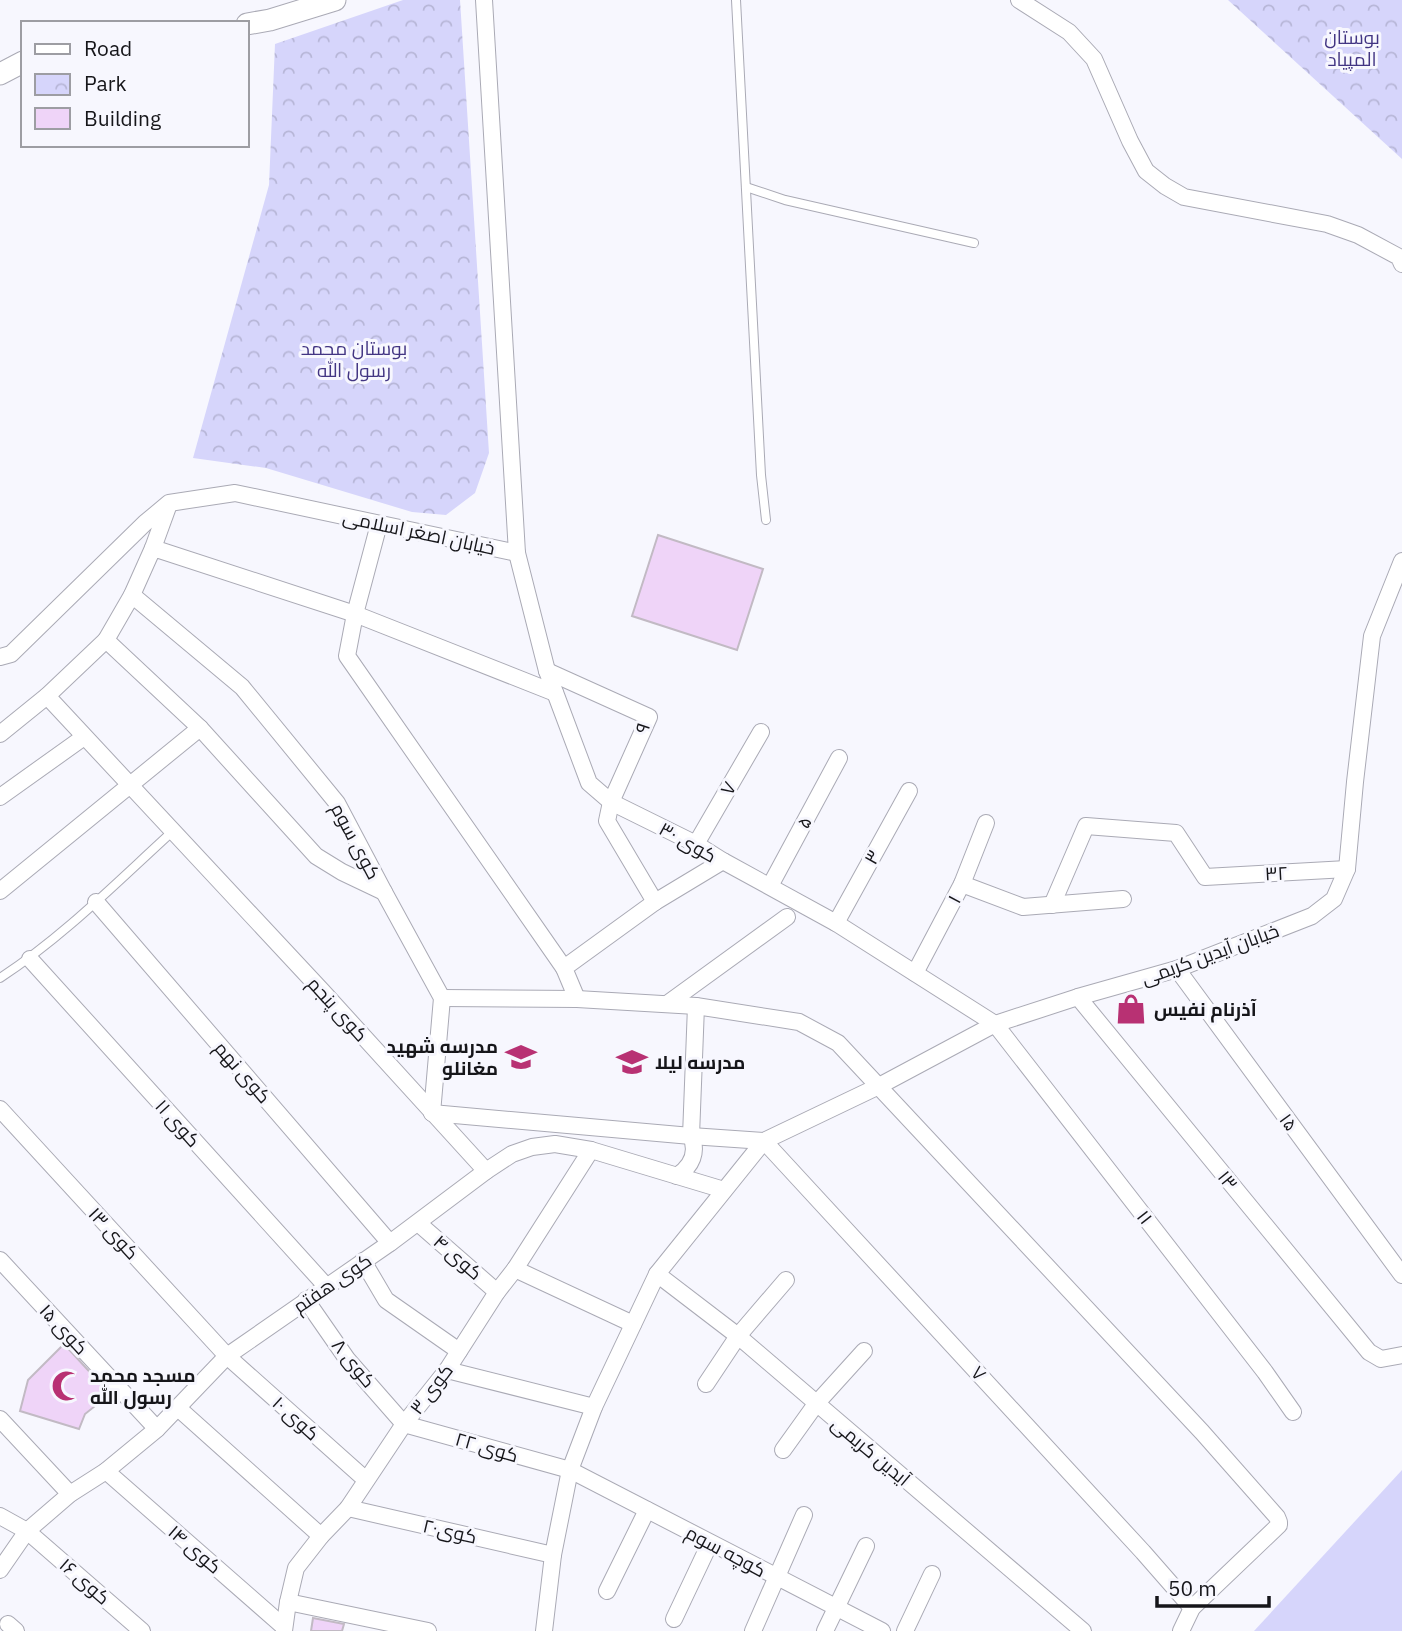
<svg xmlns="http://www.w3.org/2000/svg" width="1402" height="1631" font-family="'IBM Plex Sans',Cairo,sans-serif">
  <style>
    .grass { fill: #d6d5fb }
    .park { fill: url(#park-crowns) }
    .building { fill: #efd4f8; stroke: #c2bac4; stroke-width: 2 }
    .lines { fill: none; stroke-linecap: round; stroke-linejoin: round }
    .service-casing { stroke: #aaaab5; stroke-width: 10 }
    .minor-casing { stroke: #aaaab5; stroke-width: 18 }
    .tertiary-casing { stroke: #aaaab5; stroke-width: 23 }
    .service { stroke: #fff; stroke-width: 8 }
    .minor { stroke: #fff; stroke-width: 16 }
    .tertiary { stroke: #fff; stroke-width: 21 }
    .labels { text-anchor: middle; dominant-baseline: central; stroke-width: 6; stroke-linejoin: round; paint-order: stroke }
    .park-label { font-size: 19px; fill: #423583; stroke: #f7f7fe }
    .street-label { font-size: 19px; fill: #16161a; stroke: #f7f7fe }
    .poi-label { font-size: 19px; font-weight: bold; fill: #16161a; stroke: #f7f7fe; text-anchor: start }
  </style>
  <defs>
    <pattern id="park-crowns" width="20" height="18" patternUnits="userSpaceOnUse" patternTransform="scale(1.75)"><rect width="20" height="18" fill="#d6d5fb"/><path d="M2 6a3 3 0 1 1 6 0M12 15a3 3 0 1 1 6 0" fill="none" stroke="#b7b6d7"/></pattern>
  </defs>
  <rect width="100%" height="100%" fill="#f7f7fe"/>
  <path class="grass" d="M 1402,1470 L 1402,1631 L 1254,1631 Z"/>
  <g class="park">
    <path d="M 403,0 L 460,0 L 489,453 L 475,493 L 446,515 L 412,512 L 266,468 L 193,458 L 269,185 L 275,44 Z"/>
    <path d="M 1228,0 L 1402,0 L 1402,159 Z"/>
  </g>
  <g class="building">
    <path d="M 658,535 L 763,569 L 737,650 L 632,616 Z"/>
    <path d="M 64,1344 L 110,1394 L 85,1414 L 79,1429 L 20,1411 L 28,1380 Z"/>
    <path d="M 313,1618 L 344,1624 L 342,1631 L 311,1631 Z"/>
  </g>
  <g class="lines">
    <g class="service-casing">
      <g id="service">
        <path d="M 736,0 L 761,475 L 766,520"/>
        <path d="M 746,187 L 785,200 L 974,243"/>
        <path d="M 0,978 C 63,937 117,882 173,831"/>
      </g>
    </g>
    <g class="minor-casing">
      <g id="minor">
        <path d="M 1019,0 L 1069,32 L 1094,59 L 1130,141 L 1146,171 L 1165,186 L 1184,197 L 1327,224 L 1358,235 L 1399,257 L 1402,264"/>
        <path d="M 379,524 L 355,614 L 347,656 L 564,968"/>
        <path d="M 153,548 L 169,504"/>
        <path d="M 517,553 L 547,671 L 589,783 L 611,802 L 696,844 L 723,861 L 836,923 L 995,1024 L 1265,1372 L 1293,1412"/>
        <path d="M 132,595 L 242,687 L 337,803 L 384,892 L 442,998 L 432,1113"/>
        <path d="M 106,640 L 132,595 L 153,548 L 355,614 L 555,693"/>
        <path d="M 0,657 L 11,654 L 145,523 L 169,503 L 235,493 L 517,553 L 484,0"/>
        <path d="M 547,671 L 649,717 L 611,802 L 607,821 L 655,902"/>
        <path d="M 47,696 L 323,992 L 486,1171"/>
        <path d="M 0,734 L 47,696 L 106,640 L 200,728 L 316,856 L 342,872 L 384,892"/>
        <path d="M 0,797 L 84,737"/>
        <path d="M 696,844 L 761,732"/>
        <path d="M 962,884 L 1023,907 L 1123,899"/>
        <path d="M 770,886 L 839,758"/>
        <path d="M 0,891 L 200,728"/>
        <path d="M 96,902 L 390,1243"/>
        <path d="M 1052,905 L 1086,826 L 1176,833 L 1205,877 L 1347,869"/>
        <path d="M 836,923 L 909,791"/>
        <path d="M 30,959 L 326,1286"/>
        <path d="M 1177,969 L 1402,1275"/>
        <path d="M 915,973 L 962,884 L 986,823"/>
        <path d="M 1078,997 L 1369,1352 L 1381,1359 L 1402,1355"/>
        <path d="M 442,998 L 577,999 L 696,1006 L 799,1022 L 838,1043 L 1202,1432 L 1277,1517 L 1279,1522 L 1279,1525 L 1192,1608 L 1181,1631"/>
        <path d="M 577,999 L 564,968 L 655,902 L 723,861"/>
        <path d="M 667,1004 L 787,917"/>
        <path d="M 0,1109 L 227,1356 L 366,1480"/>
        <path d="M 432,1113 L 691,1136 L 764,1141"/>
        <path d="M 764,1141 L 1143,1552 L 1192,1608"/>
        <path d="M 677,1176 C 692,1166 698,1152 691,1136 L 696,1006"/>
        <path d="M 418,1223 L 497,1292"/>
        <path d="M 0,1260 L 157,1429"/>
        <path d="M 363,1261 L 386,1300 L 459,1351"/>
        <path d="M 515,1269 L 633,1324"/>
        <path d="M 657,1274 L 738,1336 L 1083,1631"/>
        <path d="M 306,1300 L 347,1359 L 404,1424"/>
        <path d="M 447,1370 L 594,1407"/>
        <path d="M 706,1384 L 738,1336 L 786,1280"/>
        <path d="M 178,1408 L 321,1536"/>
        <path d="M 0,1419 L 70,1494"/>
        <path d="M 404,1424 L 570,1470 L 882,1631"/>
        <path d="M 783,1450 L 816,1404 L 864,1351"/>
        <path d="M 106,1471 L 284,1627"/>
        <path d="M 348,1508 L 553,1555"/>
        <path d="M 0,1516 L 27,1531 L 142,1631"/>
        <path d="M 0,1570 L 27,1531 L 70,1494 L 106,1471 L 157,1429 L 227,1356 L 390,1243 L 486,1171 L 512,1154 L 532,1147 L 555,1144 L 591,1150 L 724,1190"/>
        <path d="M 607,1591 L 647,1510"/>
        <path d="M 288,1602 L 428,1631"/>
        <path d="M 674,1619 L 710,1543"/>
        <path d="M 8,1624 L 16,1631"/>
        <path d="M 284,1631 L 288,1602 L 296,1568 L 321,1536 L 348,1508 L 404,1424 L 447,1370 L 497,1292 L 515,1269 L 591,1150"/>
        <path d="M 544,1631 L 553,1555 L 570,1470 L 594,1407 L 657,1274 L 764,1141 L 879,1086 L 995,1024 L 1078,997 L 1177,969 L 1312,916 L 1334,899 L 1347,869 L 1355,782 L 1372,636 L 1402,561"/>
        <path d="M 753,1631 L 804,1515"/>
        <path d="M 825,1631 L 866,1546"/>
        <path d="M 905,1631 L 932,1574"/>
      </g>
    </g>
    <g class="tertiary-casing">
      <g id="tertiary">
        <path d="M 247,24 L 270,20 L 335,0"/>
        <path d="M 0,74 L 23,62"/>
      </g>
    </g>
    <use href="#service" class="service"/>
    <use href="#minor" class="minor"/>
    <use href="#tertiary" class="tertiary"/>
  </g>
  <defs>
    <g id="shop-bare" transform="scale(2.415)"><path d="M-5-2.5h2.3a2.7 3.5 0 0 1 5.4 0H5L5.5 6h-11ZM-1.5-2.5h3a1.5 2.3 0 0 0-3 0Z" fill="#b83173" stroke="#f7f7fe" stroke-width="2.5" paint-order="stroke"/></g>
    <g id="school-bare" transform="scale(2.415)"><path d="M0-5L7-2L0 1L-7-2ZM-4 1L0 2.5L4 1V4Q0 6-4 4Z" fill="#b83173" stroke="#f7f7fe" stroke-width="2.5" paint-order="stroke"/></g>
    <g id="mosque-bare" transform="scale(2.415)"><path d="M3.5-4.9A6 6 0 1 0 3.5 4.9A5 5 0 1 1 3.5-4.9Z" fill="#b83173" stroke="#f7f7fe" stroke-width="2.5" paint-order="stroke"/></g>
  </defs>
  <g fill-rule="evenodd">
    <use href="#shop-bare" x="1131" y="1009"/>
    <use href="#school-bare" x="521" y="1057"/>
    <use href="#school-bare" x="632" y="1062"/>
    <use href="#mosque-bare" x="67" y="1386"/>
  </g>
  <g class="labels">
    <g class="park-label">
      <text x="1352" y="37">بوستان<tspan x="1352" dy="22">المپیاد</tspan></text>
      <text x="354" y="348">بوستان محمد<tspan x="354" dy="22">رسول الله</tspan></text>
    </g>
    <g class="street-label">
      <text transform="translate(419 532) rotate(12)">خیابان اصغر اسلامی</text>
      <text transform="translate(642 728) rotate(-72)">۹</text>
      <text transform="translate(728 788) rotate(-60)">۷</text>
      <text transform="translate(804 822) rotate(-61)">۵</text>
      <text transform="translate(356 841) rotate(62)">کوی سوم</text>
      <text transform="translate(688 842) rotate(29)">کوی ۳۰</text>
      <text transform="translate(872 857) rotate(-61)">۳</text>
      <text transform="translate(1276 873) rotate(-3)">۳۲</text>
      <text transform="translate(954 899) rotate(-62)">۱</text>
      <text transform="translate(1210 954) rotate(-20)">خیابان آیدین کریمی</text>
      <text transform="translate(338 1009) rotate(48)">کوی پنجم</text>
      <text transform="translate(243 1072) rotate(49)">کوی نهم</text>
      <text transform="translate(1289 1122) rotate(54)">۱۵</text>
      <text transform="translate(178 1123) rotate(48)">کوی ۱۱</text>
      <text transform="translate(1228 1180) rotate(51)">۱۳</text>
      <text transform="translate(1145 1217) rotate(52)">۱۱</text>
      <text transform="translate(114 1233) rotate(47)">کوی ۱۳</text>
      <text transform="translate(458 1257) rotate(41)">کوی ۴</text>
      <text transform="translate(332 1283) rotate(-34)">کوی هفتم</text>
      <text transform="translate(64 1329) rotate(47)">کوی ۱۵</text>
      <text transform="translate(354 1363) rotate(51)">کوی ۸</text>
      <text transform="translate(979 1373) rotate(47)">۷</text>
      <text transform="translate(431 1389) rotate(-53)">کوی ۳</text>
      <text transform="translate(296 1418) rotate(42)">کوی ۱۰</text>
      <text transform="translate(487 1447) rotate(16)">کوی ۲۲</text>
      <text transform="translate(871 1451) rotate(40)">آیدین کریمی</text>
      <text transform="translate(450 1531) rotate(13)">کوی۲۰</text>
      <text transform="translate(195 1549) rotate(41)">کوی ۱۴</text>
      <text transform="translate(726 1551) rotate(28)">کوچه سوم</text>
      <text transform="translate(85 1581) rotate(41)">کوی ۱۶</text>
    </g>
    <g class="poi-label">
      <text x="1154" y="1009">آذرنام نفیس</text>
      <text x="498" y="1046" text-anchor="end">مدرسه شهید<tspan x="498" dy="22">مغانلو</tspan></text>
      <text x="655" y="1062">مدرسه لیلا</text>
      <text x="90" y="1375">مسجد محمد<tspan x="90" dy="22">رسول الله</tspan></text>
    </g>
  </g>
  <rect x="21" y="21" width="228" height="126" fill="#f7f7fe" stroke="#9d9da3" stroke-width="2"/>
  <rect x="35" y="44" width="35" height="10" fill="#ffffff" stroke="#9d9da3" stroke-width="2"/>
  <text x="84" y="56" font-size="21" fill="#16161a">Road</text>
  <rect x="35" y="74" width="35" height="21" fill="url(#park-crowns)" stroke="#9d9da3" stroke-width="2"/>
  <text x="84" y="91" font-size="21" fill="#16161a">Park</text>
  <rect x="35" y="108" width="35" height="21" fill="#efd4f8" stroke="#9d9da3" stroke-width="2"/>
  <text x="84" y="126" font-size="21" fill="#16161a">Building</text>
  <path d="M1157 1596v10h112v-10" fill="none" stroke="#16161a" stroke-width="3.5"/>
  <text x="1168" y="1596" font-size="21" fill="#16161a" stroke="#f7f7fe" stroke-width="5" paint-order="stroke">50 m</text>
</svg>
